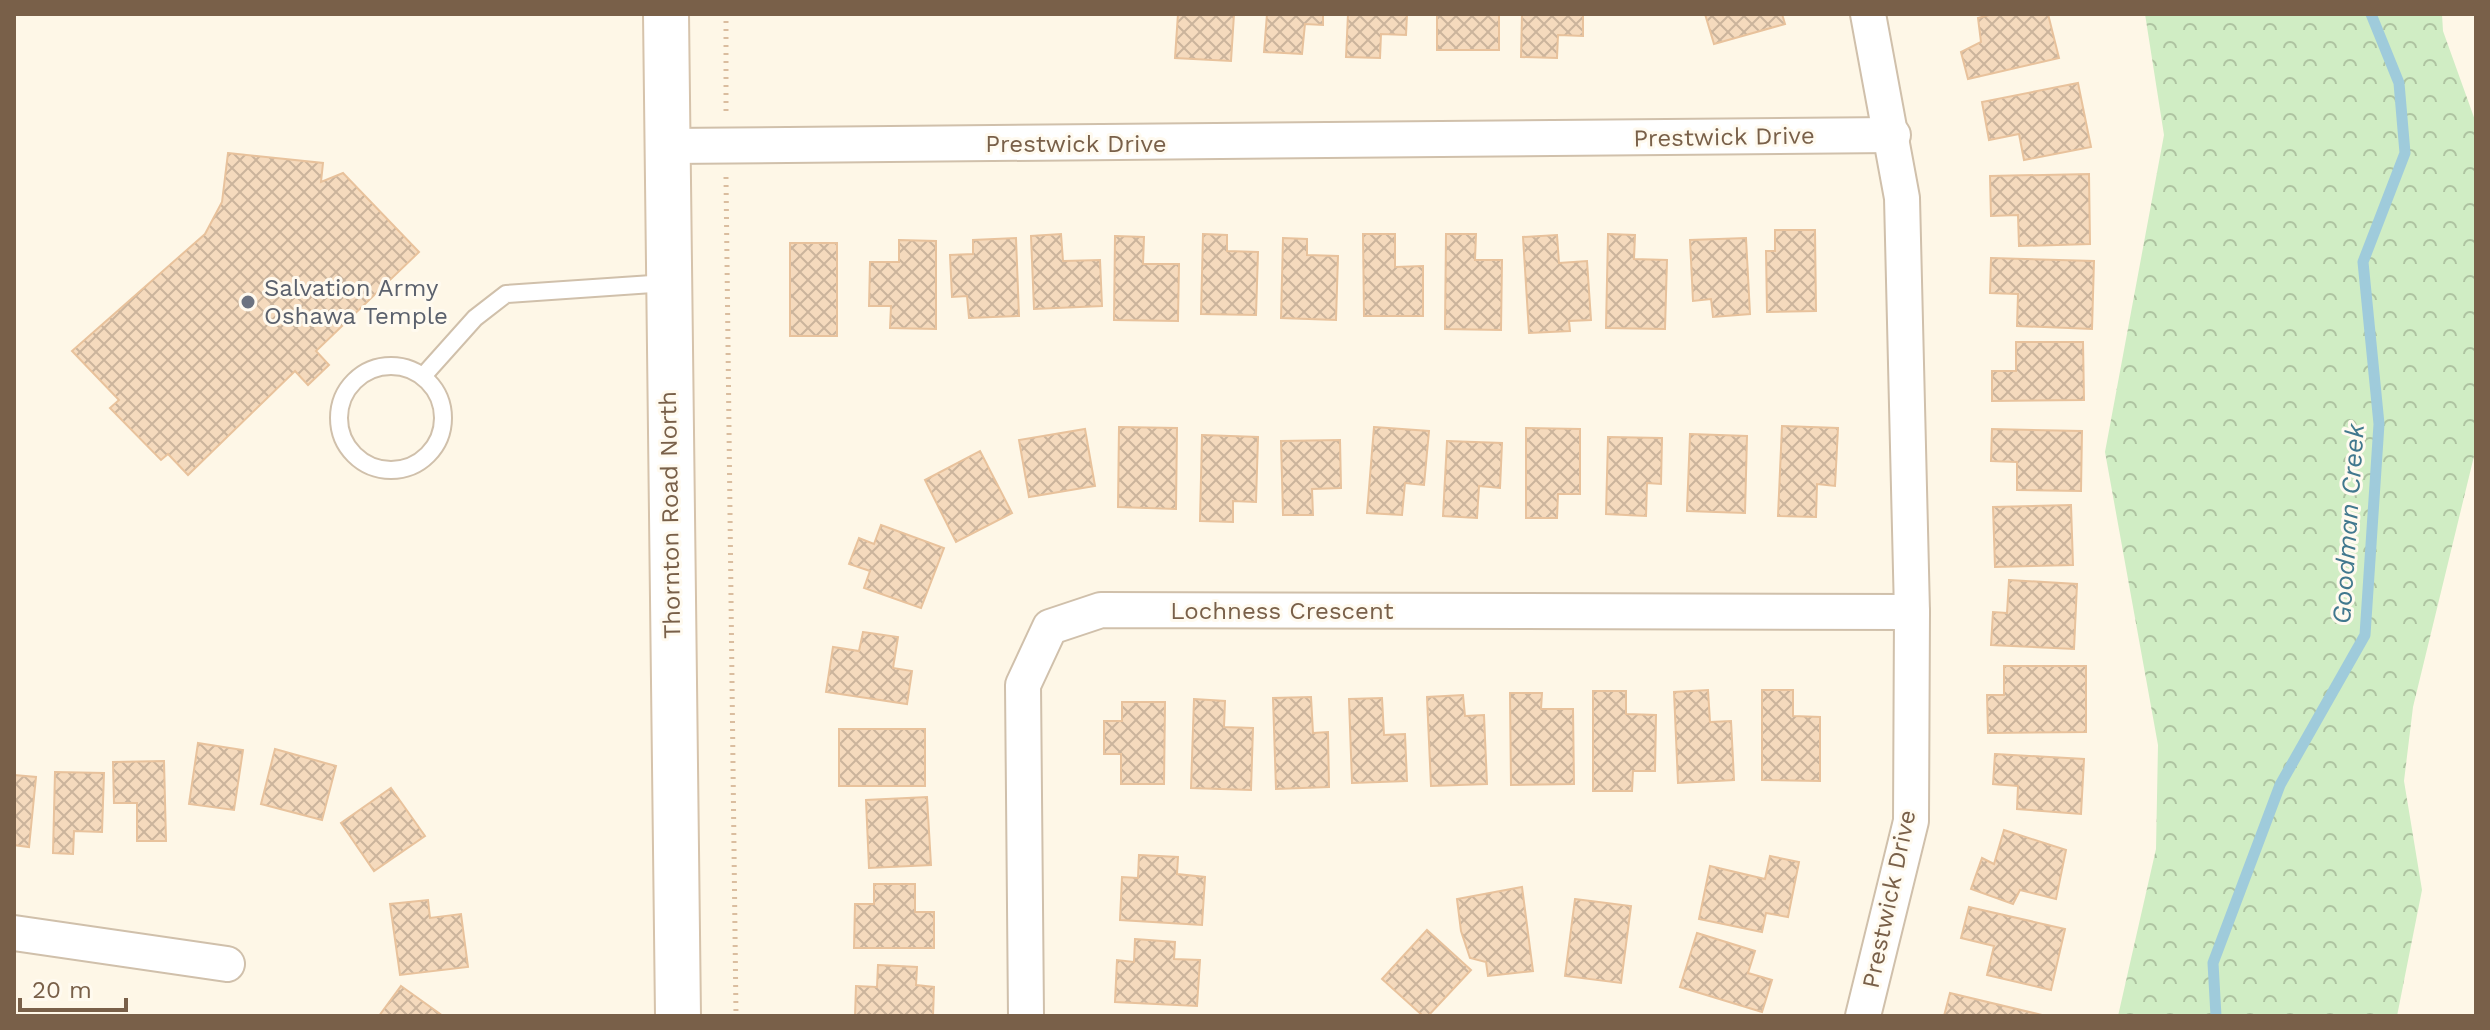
<svg xmlns="http://www.w3.org/2000/svg" width="2490" height="1030" font-family="'Work Sans',sans-serif">
  <style>
    .forest { fill: url(#forest-crowns) }
    .lines { fill: none; stroke-linecap: round; stroke-linejoin: round }
    .stream { stroke: #9fcbdb; stroke-width: 11 }
    .building { fill: url(#building-cross-hatch); stroke: #e8c29c; stroke-width: 2 }
    .lane-casing { stroke: #d0c0ab; stroke-width: 20 }
    .street-casing { stroke: #d0c0ab; stroke-width: 38 }
    .secondary-casing { stroke: #d6c3ab; stroke-width: 48 }
    .path { stroke: #dabd9f; stroke-width: 5; stroke-dasharray: 2 6; stroke-linecap: butt }
    .lane { stroke: #fff; stroke-width: 16 }
    .street { stroke: #fff; stroke-width: 34 }
    .secondary { stroke: #fff; stroke-width: 44 }
    .worship-dot { fill: #6b7280; stroke: #fffaef; stroke-width: 3 }
    .labels { text-anchor: middle; dominant-baseline: central; stroke-width: 6; stroke-linejoin: round; paint-order: stroke }
    .street-label { font-size: 24px; fill: #796049; stroke: #fffaef }
    .worship-label { font-size: 24px; fill: #5b616d; stroke: #fffaef; text-anchor: start }
    .water-label { font-size: 26px; font-style: italic; fill: #41788e; stroke: #fffaef }
  </style>
  <defs>
    <pattern id="forest-crowns" width="20" height="18" patternUnits="userSpaceOnUse" patternTransform="scale(2)"><rect width="20" height="18" fill="#d0edc4"/><path d="M2 6a3 3 0 1 1 6 0M12 15a3 3 0 1 1 6 0" fill="none" stroke="#aec3a1"/></pattern>
    <pattern id="building-cross-hatch" width="8" height="8" patternUnits="userSpaceOnUse" patternTransform="scale(2)"><rect width="8" height="8" fill="#f5dabd"/><path d="M0 0l8 8M0 8l8-8" fill="none" stroke="#cbb49c"/></pattern>
  </defs>
  <rect width="100%" height="100%" fill="#fef7e7"/>
  <path class="forest" d="M 2145,14 L 2442,14 L 2443,31 L 2476,123 L 2476,448 L 2413,707 L 2404,781 L 2422,890 L 2397,1016 L 2118,1016 L 2156,849 L 2158,745 L 2105,452 L 2164,135 Z"/>
  <g class="lines">
    <path class="stream" d="M 2216,1016 L 2213,963 L 2280,785 L 2365,635 L 2379,424 L 2363,262 L 2405,153 L 2399,83 L 2371,14"/>
  </g>
  <g class="building">
    <path d="M 1178,14 L 1234,14 L 1231,61 L 1175,58 Z"/>
    <path d="M 1267,14 L 1323,14 L 1323,25 L 1305,24 L 1302,54 L 1264,52 Z"/>
    <path d="M 1348,14 L 1407,14 L 1406,35 L 1381,34 L 1380,58 L 1346,57 Z"/>
    <rect x="1437" y="14" width="62" height="36"/>
    <path d="M 1522,14 L 1583,14 L 1583,36 L 1558,35 L 1557,58 L 1521,57 Z"/>
    <path d="M 1705,14 L 1782,14 L 1785,24 L 1714,44 Z"/>
    <path d="M 1993,14 L 2048,14 L 2059,58 L 1968,79 L 1961,52 L 1981,42 L 1978,18 Z"/>
    <path d="M 2078,83 L 2091,147 L 2024,160 L 2019,134 L 1989,140 L 1982,102 Z"/>
    <path d="M 228,153 L 323,163 L 321,182 L 343,173 L 419,252 L 316,351 L 329,365 L 308,385 L 295,371 L 188,475 L 168,454 L 161,460 L 110,408 L 119,400 L 72,351 L 205,234 L 222,202 Z"/>
    <path d="M 2089,174 L 2090,244 L 2019,246 L 2018,215 L 1991,216 L 1990,176 Z"/>
    <path d="M 1775,230 L 1815,230 L 1816,311 L 1767,312 L 1766,251 L 1775,251 Z"/>
    <path d="M 1061,234 L 1063,261 L 1100,260 L 1102,306 L 1034,309 L 1031,236 Z"/>
    <path d="M 1203,234 L 1227,235 L 1227,251 L 1258,252 L 1256,315 L 1201,314 Z"/>
    <path d="M 1363,234 L 1395,234 L 1395,267 L 1423,266 L 1423,316 L 1364,316 Z"/>
    <path d="M 1446,234 L 1476,234 L 1475,260 L 1502,260 L 1501,330 L 1445,329 Z"/>
    <path d="M 1608,234 L 1635,235 L 1634,259 L 1667,260 L 1665,329 L 1606,328 Z"/>
    <path d="M 1557,235 L 1559,263 L 1587,261 L 1591,320 L 1569,321 L 1570,331 L 1529,333 L 1523,237 Z"/>
    <path d="M 1115,236 L 1144,237 L 1143,264 L 1179,264 L 1178,321 L 1114,320 Z"/>
    <path d="M 1016,238 L 1019,316 L 969,318 L 967,296 L 952,297 L 950,255 L 973,254 L 973,240 Z"/>
    <path d="M 1283,238 L 1307,239 L 1307,255 L 1338,256 L 1336,320 L 1281,318 Z"/>
    <path d="M 1746,238 L 1750,314 L 1713,317 L 1711,299 L 1693,301 L 1690,240 Z"/>
    <path d="M 899,240 L 936,241 L 936,329 L 890,328 L 891,306 L 869,306 L 870,262 L 899,262 Z"/>
    <rect x="790" y="243" width="47" height="93"/>
    <path d="M 1991,258 L 2094,261 L 2092,329 L 2017,326 L 2018,294 L 1990,293 Z"/>
    <path d="M 2016,342 L 2083,342 L 2084,400 L 1992,401 L 1992,371 L 2016,371 Z"/>
    <path d="M 1782,426 L 1838,428 L 1835,486 L 1817,484 L 1816,517 L 1778,516 Z"/>
    <path d="M 1119,427 L 1177,428 L 1176,509 L 1118,507 Z"/>
    <path d="M 1374,427 L 1429,431 L 1424,485 L 1405,483 L 1402,515 L 1367,513 Z"/>
    <path d="M 1526,428 L 1580,429 L 1580,494 L 1558,494 L 1557,518 L 1526,518 Z"/>
    <path d="M 1085,429 L 1095,486 L 1029,497 L 1019,440 Z"/>
    <path d="M 1992,429 L 2082,431 L 2081,491 L 2017,490 L 2017,462 L 1991,461 Z"/>
    <path d="M 1690,434 L 1747,436 L 1745,513 L 1687,511 Z"/>
    <path d="M 1202,435 L 1258,437 L 1256,502 L 1233,501 L 1233,522 L 1200,521 Z"/>
    <path d="M 1608,437 L 1662,438 L 1661,484 L 1647,483 L 1646,516 L 1606,514 Z"/>
    <path d="M 1340,440 L 1341,488 L 1312,489 L 1313,515 L 1283,515 L 1281,441 Z"/>
    <path d="M 1447,441 L 1502,443 L 1500,488 L 1479,486 L 1477,518 L 1443,516 Z"/>
    <path d="M 980,451 L 1012,513 L 956,542 L 925,480 Z"/>
    <path d="M 2071,505 L 2073,565 L 1995,567 L 1993,507 Z"/>
    <path d="M 881,525 L 944,548 L 921,608 L 864,588 L 870,571 L 849,564 L 859,538 L 874,544 Z"/>
    <path d="M 2009,580 L 2077,584 L 2074,649 L 1991,645 L 1993,612 L 2007,613 Z"/>
    <path d="M 863,632 L 898,637 L 893,668 L 912,671 L 907,704 L 826,692 L 833,647 L 859,651 Z"/>
    <path d="M 2004,666 L 2086,666 L 2086,732 L 1988,733 L 1987,695 L 2004,695 Z"/>
    <path d="M 1708,690 L 1710,722 L 1731,721 L 1734,780 L 1678,783 L 1674,692 Z"/>
    <path d="M 1762,690 L 1793,690 L 1793,716 L 1820,717 L 1820,781 L 1762,780 Z"/>
    <path d="M 1593,691 L 1626,691 L 1626,714 L 1656,715 L 1655,771 L 1633,771 L 1632,791 L 1593,791 Z"/>
    <path d="M 1510,693 L 1542,693 L 1541,709 L 1573,709 L 1574,784 L 1511,785 Z"/>
    <path d="M 1463,695 L 1465,716 L 1484,715 L 1487,784 L 1431,786 L 1427,697 Z"/>
    <path d="M 1311,697 L 1313,733 L 1328,732 L 1329,787 L 1276,789 L 1273,698 Z"/>
    <path d="M 1382,698 L 1384,735 L 1405,734 L 1407,781 L 1352,783 L 1349,699 Z"/>
    <path d="M 1194,699 L 1225,701 L 1224,727 L 1253,728 L 1251,790 L 1191,788 Z"/>
    <path d="M 1122,702 L 1165,702 L 1164,784 L 1121,784 L 1121,754 L 1104,754 L 1104,721 L 1122,721 Z"/>
    <rect x="839" y="729" width="86" height="57"/>
    <path d="M 198,743 L 243,750 L 234,810 L 189,804 Z"/>
    <path d="M 275,749 L 336,766 L 322,820 L 261,804 Z"/>
    <path d="M 1995,754 L 2084,759 L 2081,814 L 2017,809 L 2018,786 L 1993,784 Z"/>
    <path d="M 164,761 L 166,841 L 137,841 L 137,803 L 114,803 L 113,762 Z"/>
    <path d="M 55,772 L 104,773 L 102,832 L 74,831 L 73,854 L 53,853 Z"/>
    <path d="M 14,775 L 36,777 L 29,847 L 14,845 Z"/>
    <path d="M 391,788 L 425,836 L 374,871 L 341,823 Z"/>
    <path d="M 927,797 L 931,865 L 869,868 L 866,800 Z"/>
    <path d="M 2004,830 L 2066,850 L 2056,899 L 2020,890 L 2013,904 L 1971,889 L 1982,858 L 1994,864 Z"/>
    <path d="M 1139,855 L 1178,857 L 1177,874 L 1205,877 L 1202,925 L 1120,920 L 1122,877 L 1138,878 Z"/>
    <path d="M 1770,856 L 1799,862 L 1788,917 L 1766,913 L 1762,932 L 1699,919 L 1710,866 L 1765,879 Z"/>
    <path d="M 874,884 L 915,884 L 915,912 L 934,912 L 934,948 L 854,948 L 855,904 L 874,904 Z"/>
    <path d="M 1522,887 L 1533,971 L 1488,976 L 1486,962 L 1470,958 L 1461,931 L 1457,899 Z"/>
    <path d="M 1575,899 L 1631,906 L 1621,983 L 1565,976 Z"/>
    <path d="M 428,900 L 430,918 L 461,914 L 468,967 L 400,975 L 390,904 Z"/>
    <path d="M 1969,907 L 2065,929 L 2051,990 L 1987,975 L 1994,946 L 1961,938 Z"/>
    <path d="M 1427,930 L 1471,970 L 1428,1016 L 1423,1016 L 1382,979 Z"/>
    <path d="M 1697,933 L 1755,951 L 1748,973 L 1772,980 L 1762,1012 L 1680,987 Z"/>
    <path d="M 1135,939 L 1175,942 L 1174,959 L 1200,960 L 1197,1006 L 1115,1002 L 1117,960 L 1134,962 Z"/>
    <path d="M 878,965 L 917,967 L 916,985 L 934,987 L 933,1016 L 855,1016 L 856,986 L 877,987 Z"/>
    <path d="M 401,986 L 443,1016 L 379,1016 Z"/>
    <path d="M 1950,993 L 2046,1016 L 1944,1016 Z"/>
  </g>
  <g class="lines">
    <g class="lane-casing">
      <g id="lane">
        <circle cx="391" cy="418" r="52"/>
        <path d="M 424,375 L 475,318 L 506,294 L 667,283"/>
      </g>
    </g>
    <g class="street-casing">
      <g id="street">
        <path d="M 668,146 L 1893,135"/>
        <path d="M 14,933 L 227,964"/>
        <path d="M 1026,1016 L 1023,685 L 1050,627 L 1101,610 L 1912,612"/>
        <path d="M 1863,1016 L 1911,821 L 1912,612 L 1902,198 L 1868,14"/>
      </g>
    </g>
    <g class="secondary-casing">
      <path id="secondary" d="M 666,14 L 678,1016"/>
    </g>
    <g class="path">
      <path d="M 726,111 L 726,14"/>
      <path d="M 726,177 L 736,1016"/>
    </g>
    <use href="#lane" class="lane"/>
    <use href="#street" class="street"/>
    <use href="#secondary" class="secondary"/>
  </g>
  <circle class="worship-dot" cx="248" cy="302" r="8"/>
  <g class="labels">
    <g class="street-label">
      <text transform="translate(1724 137) rotate(-1)">Prestwick Drive</text>
      <text x="1076" y="144">Prestwick Drive</text>
      <text transform="translate(670 515) rotate(-91)">Thornton Road North</text>
      <text x="1282" y="611">Lochness Crescent</text>
      <text transform="translate(1889 899) rotate(-78)">Prestwick Drive</text>
    </g>
    <g class="worship-label">
      <text x="264" y="288">Salvation Army<tspan x="264" dy="28">Oshawa Temple</tspan></text>
    </g>
    <g class="water-label">
      <text transform="translate(2348 524) rotate(-86)">Goodman Creek</text>
    </g>
  </g>
  <rect width="2490" height="1030" fill="none" stroke="#796049" stroke-width="32"/>
  <path d="M20 998v12h106v-12" fill="none" stroke="#796049" stroke-width="4"/>
  <text x="32" y="998" font-size="24" fill="#796049" stroke="#fffaef" stroke-width="6" paint-order="stroke">20 m</text>
</svg>
